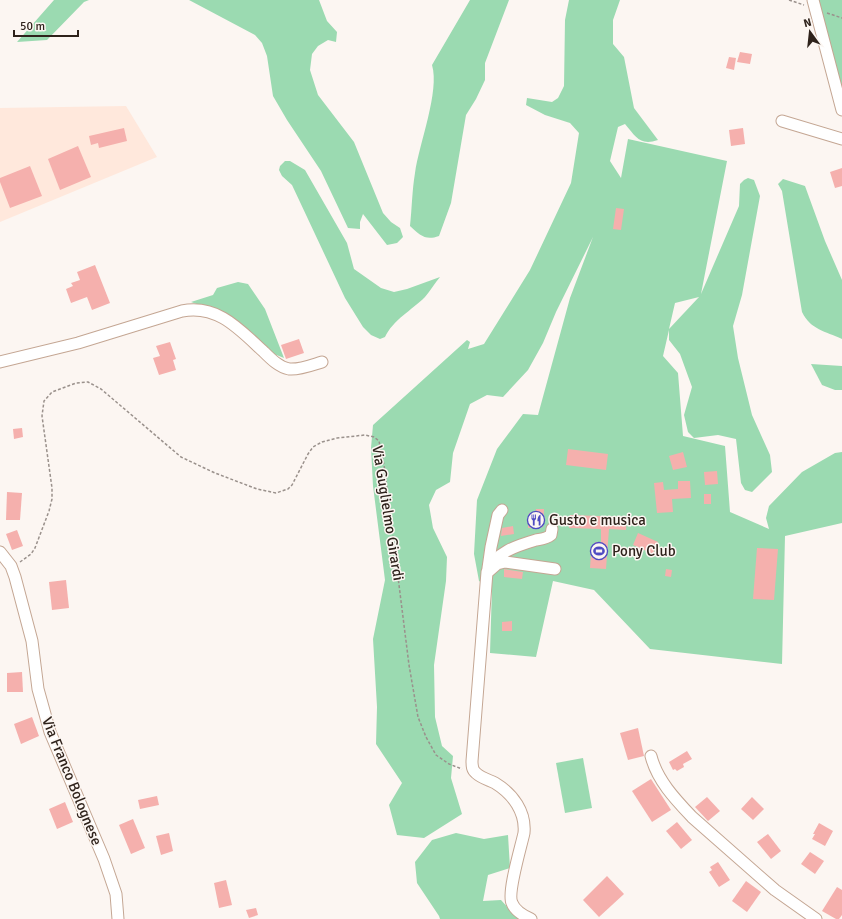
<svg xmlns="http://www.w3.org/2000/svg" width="842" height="919" font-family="Signika,sans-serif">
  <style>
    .industrial { fill: #ffe8dc }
    .green { fill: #9bdab1; fill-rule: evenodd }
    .building { fill: #f5b0ad }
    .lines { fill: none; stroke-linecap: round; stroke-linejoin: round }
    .minor-casing { stroke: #c4a693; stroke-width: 13 }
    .path { stroke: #9a918c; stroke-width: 1.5; stroke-dasharray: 3 2; stroke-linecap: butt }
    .minor { stroke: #fff; stroke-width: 11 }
    .labels { text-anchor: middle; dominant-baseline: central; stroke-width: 3; stroke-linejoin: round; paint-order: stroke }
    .street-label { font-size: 15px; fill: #2e221b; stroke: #fcf6f2 }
    .poi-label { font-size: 15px; fill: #2e221b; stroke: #fcf6f2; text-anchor: start }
  </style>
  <rect width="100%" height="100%" fill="#fcf6f2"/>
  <path class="industrial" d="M 126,106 L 157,157 L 0,222 L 0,108 Z"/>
  <g class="green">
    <path d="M 54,0 L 89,0 L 84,2 L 47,40 L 17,42 Z"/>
    <path d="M 189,0 L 319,0 L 327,21 L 337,32 L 336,42 L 328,40 L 318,46 L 312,54 L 310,70 L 318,95 L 354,142 L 383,213 L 391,222 L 400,228 L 403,237 L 397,243 L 387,245 L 363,214 L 360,222 L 360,229 L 348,228 L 321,171 L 287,120 L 273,96 L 267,56 L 262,43 L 255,35 Z"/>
    <path d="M 470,0 L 509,0 L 485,63 L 485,80 L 476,99 L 466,115 L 451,203 L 439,236 C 425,241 420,235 410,226 C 412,208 412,191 415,173 C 419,144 440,91 432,65 Z"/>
    <path d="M 569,0 L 620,0 L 613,20 L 613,44 L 624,57 L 634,108 L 658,140 C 640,146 636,137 625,124 L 618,127 L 610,161 L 621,178 L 628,139 L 727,161 L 701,294 L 739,206 L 740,184 L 744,180 L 748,178 L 754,180 L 760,196 L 742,295 L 733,326 L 738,358 L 752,415 L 770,455 L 772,472 L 752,492 L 745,490 L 741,483 L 736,439 L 718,435 L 694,438 L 688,432 L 684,415 L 692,387 L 680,354 L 669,340 L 669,330 L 663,356 L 678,373 L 683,436 L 725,446 L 730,512 L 769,529 L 766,518 L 769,506 L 802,472 L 835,453 L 842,452 L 842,523 L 785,536 L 782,664 L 650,649 L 594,590 L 553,581 L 536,657 L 490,653 L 492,588 L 479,581 L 474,554 L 477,500 L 497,449 L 523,414 L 538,415 L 570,298 L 593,237 L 556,312 L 543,343 L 528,370 L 503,397 L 487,395 L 470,404 L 453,453 L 450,482 L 436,490 L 429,505 L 433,528 L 447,557 L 446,581 L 434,665 L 435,717 L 442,746 L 453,756 L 451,778 L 462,814 L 424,838 L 397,835 L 389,805 L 402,783 L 376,744 L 377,707 L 373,639 L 385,580 L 373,486 L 371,448 L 373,425 L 467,340 L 470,342 L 468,349 L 484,344 L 530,270 L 571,183 L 579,133 L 570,123 L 545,115 L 526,105 L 527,98 L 552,102 L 558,98 L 564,86 L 565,20 ZM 699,297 L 669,329 L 675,303 Z"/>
    <path d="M 818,0 L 842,0 L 842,92 Z"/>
    <path d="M 285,161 L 290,161 L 305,170 L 347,243 L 354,269 L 381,288 L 394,292 L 407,289 L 440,277 C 435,283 430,291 425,297 C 412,310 393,320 385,337 L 380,339 L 371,335 L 363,327 L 345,298 L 292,185 L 282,176 L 279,170 L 280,166 Z"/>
    <path d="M 783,179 L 805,186 L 825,241 L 842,280 L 842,339 C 825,331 811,330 802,312 L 782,191 L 778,184 Z"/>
    <path d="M 238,282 L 248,284 L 265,309 L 284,358 L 274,354 L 222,313 L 191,302 L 213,295 L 217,288 Z"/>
    <path d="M 811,364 L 842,366 L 842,390 L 835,390 L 822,385 Z"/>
    <path d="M 583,758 L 592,808 L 565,813 L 556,763 Z"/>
    <path d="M 456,833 L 484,839 L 508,835 L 510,868 L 488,875 L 483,901 L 501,900 L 518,919 L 440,919 L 439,916 L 417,883 L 415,862 L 432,840 Z"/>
  </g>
  <g class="building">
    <path d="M 740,52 L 752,54 L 750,64 L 737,62 Z"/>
    <path d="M 729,57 L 736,58 L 734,70 L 726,68 Z"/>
    <path d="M 124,128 L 127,141 L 99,148 L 98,143 L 91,145 L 89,136 Z"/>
    <path d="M 743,128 L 745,144 L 731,146 L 729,130 Z"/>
    <path d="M 78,146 L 91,177 L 60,190 L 48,159 Z"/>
    <path d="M 30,166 L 42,196 L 10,208 L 0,182 L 0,178 Z"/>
    <path d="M 842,168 L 842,186 L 835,188 L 830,172 Z"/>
    <path d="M 616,208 L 624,209 L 621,230 L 613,229 Z"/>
    <path d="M 95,265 L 110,303 L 92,310 L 87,297 L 71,303 L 66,289 L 73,286 L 71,283 L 80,280 L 77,272 Z"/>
    <path d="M 299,339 L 304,353 L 286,359 L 281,345 Z"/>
    <path d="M 170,342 L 176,359 L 173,360 L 176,370 L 159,375 L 153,358 L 160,356 L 156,346 Z"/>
    <path d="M 22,428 L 23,437 L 14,439 L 13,429 Z"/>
    <path d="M 568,449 L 608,454 L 606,470 L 566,465 Z"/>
    <path d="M 683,452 L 687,467 L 673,470 L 669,456 Z"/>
    <path d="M 717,471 L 718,484 L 705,485 L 704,472 Z"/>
    <path d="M 678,481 L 690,481 L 691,498 L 672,499 L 673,512 L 657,513 L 654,483 L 663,482 L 664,490 L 678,489 Z"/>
    <path d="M 7,492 L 22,493 L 20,520 L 6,520 Z"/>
    <rect x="704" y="494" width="7" height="10"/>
    <path d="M 536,509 L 544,509 L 543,527 L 528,528 L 529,513 L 535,513 Z"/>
    <path d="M 570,515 L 627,517 L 626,530 L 609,529 L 606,569 L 590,568 L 591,554 L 594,554 L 595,542 L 601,542 L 601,529 L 569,528 Z"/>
    <path d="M 513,526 L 514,534 L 501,536 L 502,528 Z"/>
    <path d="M 17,530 L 23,546 L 12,550 L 6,534 Z"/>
    <path d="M 638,533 L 658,542 L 653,554 L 633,545 Z"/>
    <path d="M 757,548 L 778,549 L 774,600 L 753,599 Z"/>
    <path d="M 504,569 L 523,572 L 522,579 L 504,577 Z"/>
    <path d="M 666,569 L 672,570 L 671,577 L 665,576 Z"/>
    <path d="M 66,580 L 69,608 L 52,610 L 49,582 Z"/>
    <path d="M 512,621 L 512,631 L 502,631 L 502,622 Z"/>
    <path d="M 22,672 L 23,692 L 7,692 L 7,673 Z"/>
    <path d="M 32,717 L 39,736 L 21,744 L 14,724 Z"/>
    <path d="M 638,728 L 644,756 L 628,760 L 620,733 Z"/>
    <path d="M 687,751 L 692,759 L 683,764 L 684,767 L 677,771 L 675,769 L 673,770 L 669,762 Z"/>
    <path d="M 651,779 L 671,810 L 652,822 L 632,791 Z"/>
    <path d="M 157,796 L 159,805 L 140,809 L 138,800 Z"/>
    <path d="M 707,797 L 720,811 L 708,821 L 695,807 Z"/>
    <path d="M 752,797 L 764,809 L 753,820 L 741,809 Z"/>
    <path d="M 65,802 L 73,822 L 57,829 L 49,809 Z"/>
    <path d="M 133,819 L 145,848 L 131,854 L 119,825 Z"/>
    <path d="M 677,822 L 692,840 L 681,849 L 666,831 Z"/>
    <path d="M 819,823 L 833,831 L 825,846 L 812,839 L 815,834 L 813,834 Z"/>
    <path d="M 169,833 L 173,851 L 161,855 L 156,836 Z"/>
    <path d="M 768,834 L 781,851 L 771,859 L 757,842 Z"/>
    <path d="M 810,852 L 824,861 L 815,874 L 801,864 Z"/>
    <path d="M 718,862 L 730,880 L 719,887 L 709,872 L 712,870 L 710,867 Z"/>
    <path d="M 607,876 L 624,894 L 599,917 L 583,900 Z"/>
    <path d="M 226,880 L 232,905 L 219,908 L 214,883 Z"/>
    <path d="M 746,881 L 761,892 L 747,912 L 732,901 Z"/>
    <path d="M 837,887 L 842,890 L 842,915 L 839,919 L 836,919 L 822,911 Z"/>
    <path d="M 256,908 L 258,915 L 249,918 L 246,910 Z"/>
  </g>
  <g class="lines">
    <g class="minor-casing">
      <g id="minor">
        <path d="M 813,0 L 842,110"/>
        <path d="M 782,121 L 842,139"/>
        <path d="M 0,362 L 78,343 L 182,311 C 218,304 240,330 264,352 C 271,359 279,367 289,369 C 300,370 312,365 322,362"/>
        <path d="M 0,552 L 11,566 L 15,577 L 32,641 L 38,689 L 50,732 L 104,859 L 116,894 L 118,919"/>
        <path d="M 488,568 L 491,547 L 498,515 L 502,510"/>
        <path d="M 489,571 L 497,564 L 505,562 L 555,569"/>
        <path d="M 651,756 C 657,780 675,799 692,817 L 775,890 L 816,919"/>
        <path d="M 531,919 C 524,916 515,911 512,903 C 507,893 521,847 524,833 C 526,812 513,794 495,783 C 489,780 481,778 476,773 C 472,770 472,766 472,761 L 487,572 C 496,552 516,546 536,540 C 541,539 546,539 551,535 L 552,529"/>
      </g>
    </g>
    <g class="path">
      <path d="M 789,0 L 804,5"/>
      <path d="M 827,13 L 842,18"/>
      <path d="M 20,562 L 31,554 L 35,548 L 49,511 L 52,499 L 52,488 L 42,416 L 44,401 L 52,392 L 76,383 L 88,382 L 101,389 L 181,457 L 215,473 L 257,489 L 276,493 L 288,489 L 292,485 L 308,454 L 313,447 L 322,442 L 337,438 L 365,435 L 374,437 L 379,441 L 384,465 L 409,665 L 418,717 L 426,737 L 436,755 L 449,764 L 462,769"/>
    </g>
    <use href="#minor" class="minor"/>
  </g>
  <defs>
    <g id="restaurant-ring" transform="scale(0.9)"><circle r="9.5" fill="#fcf6f2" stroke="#4e4bc2" stroke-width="1.5"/><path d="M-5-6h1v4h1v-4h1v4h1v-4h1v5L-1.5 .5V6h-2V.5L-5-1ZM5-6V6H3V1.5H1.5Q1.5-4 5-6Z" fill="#4e4bc2"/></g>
    <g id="stadium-ring" transform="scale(0.9)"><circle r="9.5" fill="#fcf6f2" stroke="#4e4bc2" stroke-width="1.5"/><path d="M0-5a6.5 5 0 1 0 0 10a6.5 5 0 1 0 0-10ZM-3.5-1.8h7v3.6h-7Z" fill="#4e4bc2"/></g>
  </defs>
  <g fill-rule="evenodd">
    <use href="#restaurant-ring" x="536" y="520"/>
    <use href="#stadium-ring" x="599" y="551"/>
  </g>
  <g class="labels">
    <g class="street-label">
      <text transform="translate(388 513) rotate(81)">Via Guglielmo Girardi</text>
      <text transform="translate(72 781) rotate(68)">Via Franco Bolognese</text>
    </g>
    <g class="poi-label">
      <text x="549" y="520">Gusto e musica</text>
      <text x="612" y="551">Pony Club</text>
    </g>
  </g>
  <g transform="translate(810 32) rotate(345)" stroke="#fcf6f2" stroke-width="3" paint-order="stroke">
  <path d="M0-3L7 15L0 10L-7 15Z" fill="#2e221b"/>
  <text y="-6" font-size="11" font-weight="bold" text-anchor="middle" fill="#2e221b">N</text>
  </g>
  <path d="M14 30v6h64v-6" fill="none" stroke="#2e221b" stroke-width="2"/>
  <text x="20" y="30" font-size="12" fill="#2e221b" stroke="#fcf6f2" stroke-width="3" paint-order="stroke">50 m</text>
</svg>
